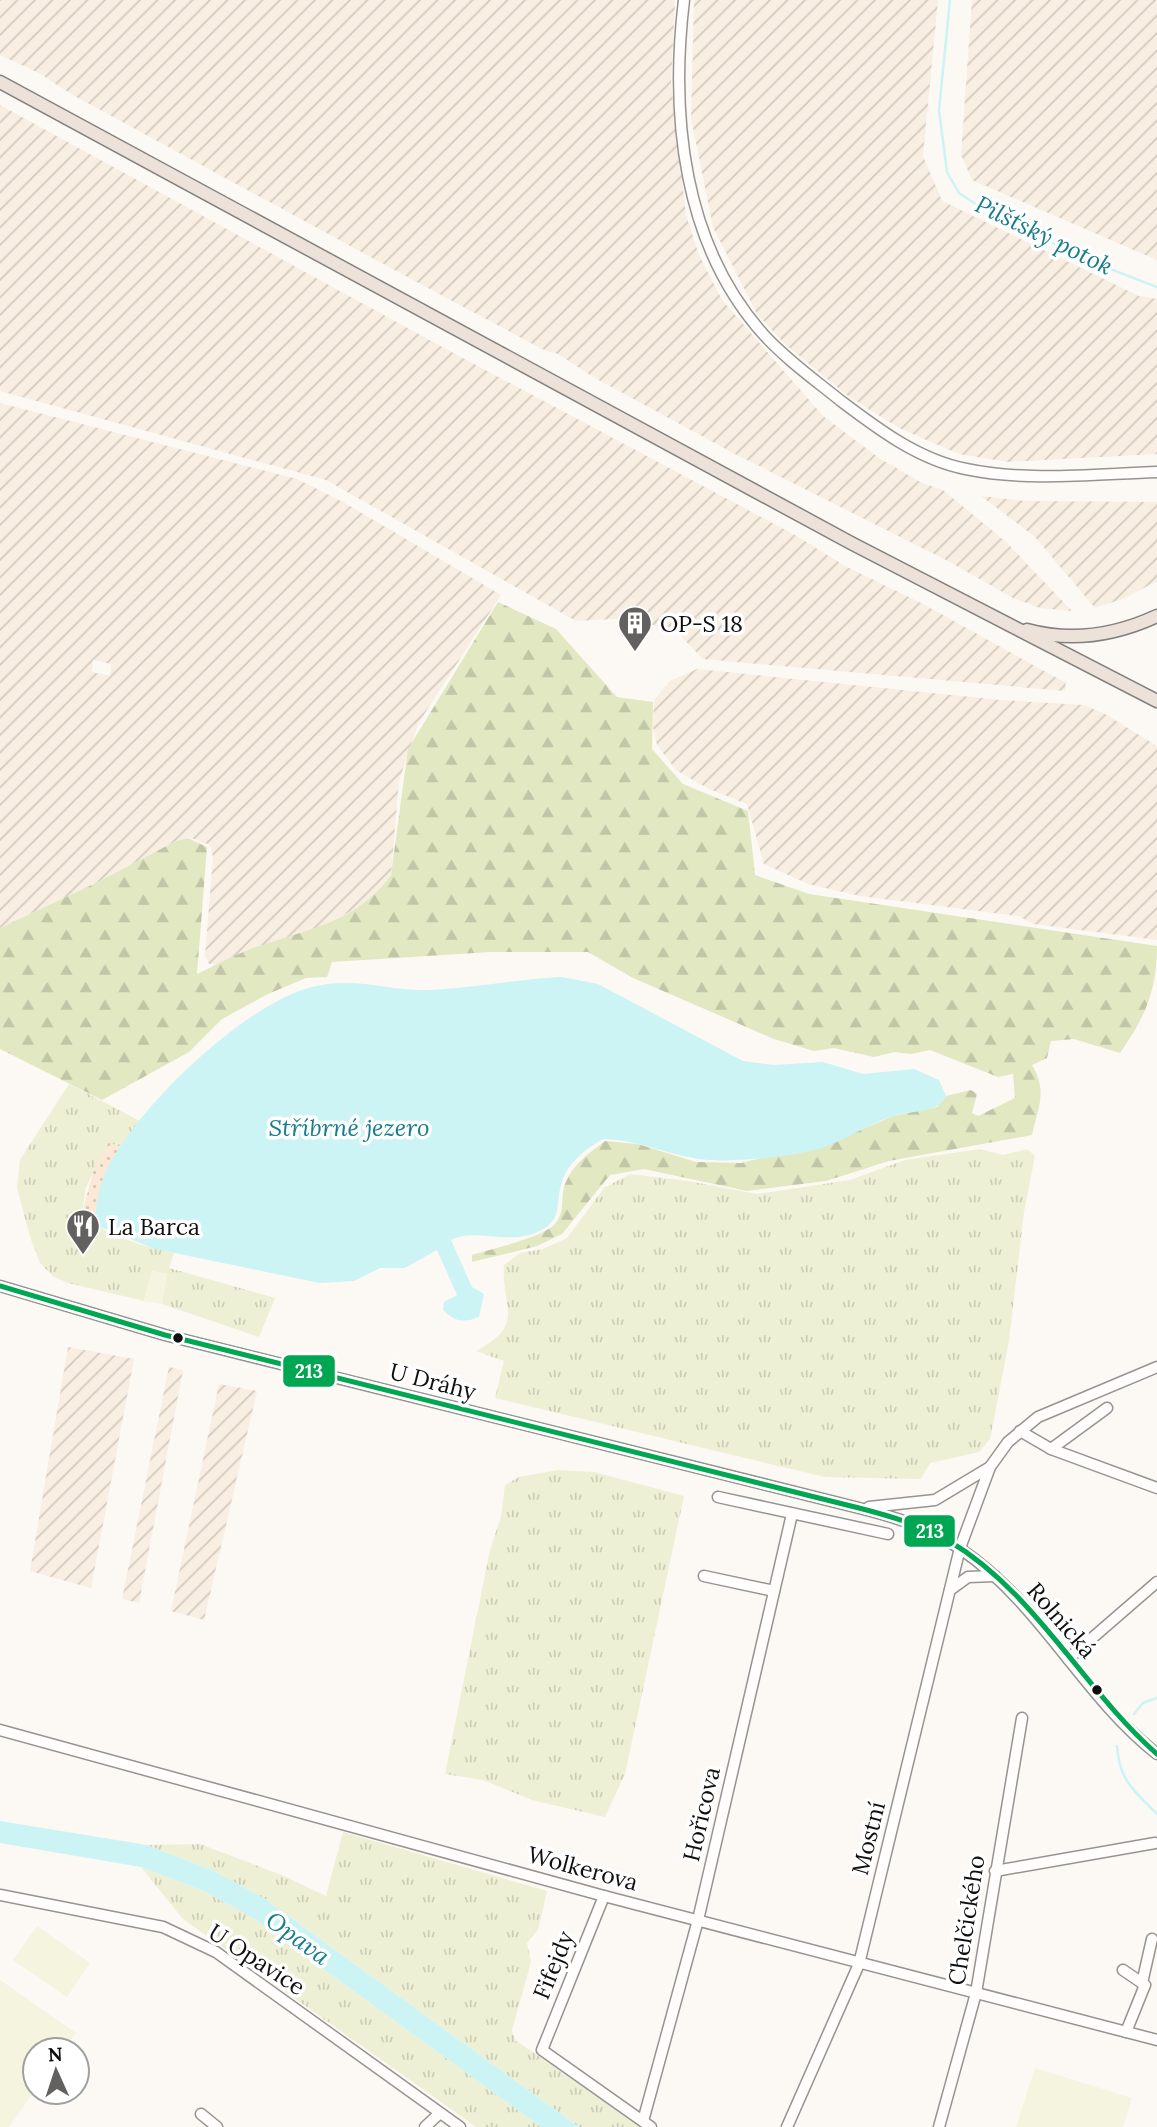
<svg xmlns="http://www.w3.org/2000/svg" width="1157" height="2127" font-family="Lora,serif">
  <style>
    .farmland { fill: url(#farmland-furrows); fill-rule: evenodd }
    .grass { fill: url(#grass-tufts) }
    .forest { fill: url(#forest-firs) }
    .sand { fill: url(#sand-dots) }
    .pitch { fill: #f5f4df }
    .water { fill: #ccf4f5 }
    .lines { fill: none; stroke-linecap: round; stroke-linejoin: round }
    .stream { stroke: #ccf4f5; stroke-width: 2.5 }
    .minor-casing { stroke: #969492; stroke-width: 13 }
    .major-casing { stroke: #83817f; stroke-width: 15 }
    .minor { stroke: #fffefd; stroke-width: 10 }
    .major { stroke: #ece2da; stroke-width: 12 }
    .bus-1-casing { stroke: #fff; stroke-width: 10 }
    .bus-1 { stroke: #00a651; stroke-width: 5 }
    .bus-dot { fill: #0f0f0f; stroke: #fff; stroke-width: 2.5 }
    .labels { text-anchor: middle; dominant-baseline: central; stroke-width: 7; stroke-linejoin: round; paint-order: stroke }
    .poi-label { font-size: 23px; fill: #0f0f0f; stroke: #fff; text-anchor: start }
    .street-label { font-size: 23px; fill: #0f0f0f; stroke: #fff }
    .water-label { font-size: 24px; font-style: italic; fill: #187d8b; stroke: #fff }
    .line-badge { stroke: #fff; stroke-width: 2.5 }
    .badge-label { font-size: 19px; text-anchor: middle; font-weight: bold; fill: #fff }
  </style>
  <defs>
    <pattern id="farmland-furrows" width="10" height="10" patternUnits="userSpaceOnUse" patternTransform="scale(1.75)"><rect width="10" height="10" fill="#f8eee1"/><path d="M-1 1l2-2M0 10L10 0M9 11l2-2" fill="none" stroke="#d3cbc0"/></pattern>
    <pattern id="grass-tufts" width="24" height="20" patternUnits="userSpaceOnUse" patternTransform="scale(1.75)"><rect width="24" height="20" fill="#eef0d5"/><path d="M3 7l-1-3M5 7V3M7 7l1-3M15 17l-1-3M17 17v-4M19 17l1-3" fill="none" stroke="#cbcdb6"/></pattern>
    <pattern id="forest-firs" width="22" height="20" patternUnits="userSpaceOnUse" patternTransform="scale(1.75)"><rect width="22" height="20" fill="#e1e8c2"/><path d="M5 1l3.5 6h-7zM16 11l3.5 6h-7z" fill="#c0c6a6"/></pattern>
    <pattern id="sand-dots" width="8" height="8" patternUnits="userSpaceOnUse" patternTransform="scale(1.75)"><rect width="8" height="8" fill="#fbe8d6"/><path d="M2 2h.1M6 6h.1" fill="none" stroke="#d6c6b6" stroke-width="1.8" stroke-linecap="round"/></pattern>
  </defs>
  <rect width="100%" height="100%" fill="#fcf8f4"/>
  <g class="farmland">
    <path d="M 0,0 L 675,0 L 671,83 L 686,215 L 699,255 L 722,300 L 823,416 L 879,458 L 922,483 L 943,490 L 1006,542 L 1072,611 L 1040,608 L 1013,598 L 948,561 L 733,453 L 595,378 L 558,354 L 542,349 L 400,273 L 71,94 L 39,73 L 0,55 Z"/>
    <path d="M 694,0 L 938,0 L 923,156 L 942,201 L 1139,296 L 1157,299 L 1157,454 L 1009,462 L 959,454 L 899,428 L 848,396 L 785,344 L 757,314 L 713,227 L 691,118 Z"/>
    <path d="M 972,0 L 1157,0 L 1157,260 L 972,180 L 961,155 Z"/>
    <path d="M 0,105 L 444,348 L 795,535 L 845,566 L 923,604 L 1066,683 L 1065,691 L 703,659 L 678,633 L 631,618 L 576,621 L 326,480 L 0,391 Z"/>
    <path d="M 0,403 L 297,479 L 343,502 L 501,595 L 418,724 L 399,781 L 391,875 L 379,892 L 361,906 L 318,928 L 253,948 L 221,964 L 209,964 L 205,956 L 213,857 L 210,845 L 188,837 L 176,841 L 100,881 L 0,928 ZM 93,660 L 111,664 L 110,676 L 92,672 Z"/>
    <path d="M 981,496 L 1025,501 L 1157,502 L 1157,581 L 1125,598 L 1095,608 L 1034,536 Z"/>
    <path d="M 697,669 L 1001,700 L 1084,705 L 1105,714 L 1157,746 L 1157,940 L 1034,924 L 1018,916 L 860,896 L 808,884 L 764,864 L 747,804 L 707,788 L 676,770 L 657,745 L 653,727 L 654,700 L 670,681 Z"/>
    <path d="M 68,1347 L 134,1359 L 91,1588 L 30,1571 Z"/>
    <path d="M 169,1367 L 183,1370 L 139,1603 L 122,1599 Z"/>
    <path d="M 219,1384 L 257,1391 L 204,1620 L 171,1611 Z"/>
  </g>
  <g class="grass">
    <path d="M 69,1084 L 140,1121 L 120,1147 L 108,1143 L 86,1187 L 82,1214 C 105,1236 143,1246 174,1253 L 169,1268 L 275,1298 L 259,1337 L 162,1304 L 167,1274 L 152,1271 L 144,1301 L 68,1283 L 53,1276 L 40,1263 L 30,1237 L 17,1187 L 20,1160 Z"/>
    <path d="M 980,1149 L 1003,1155 L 1027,1149 L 1035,1156 L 1024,1212 L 1009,1341 L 990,1439 L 979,1452 L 930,1463 L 921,1479 L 825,1477 L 495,1398 L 504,1361 L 476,1351 C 527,1324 501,1307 504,1265 L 520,1253 L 543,1249 L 567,1238 L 604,1188 L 630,1174 L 688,1181 L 757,1194 L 850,1180 L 905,1160 Z"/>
    <path d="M 558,1470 L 594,1472 L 684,1496 L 625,1774 L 605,1817 L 532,1800 L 483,1780 L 445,1774 L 490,1550 L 501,1517 L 505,1485 L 519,1477 Z"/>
    <path d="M 343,1832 L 547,1891 L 538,1930 L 527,1943 L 531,1962 L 512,2030 L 515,2040 L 643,2127 L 579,2127 L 265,1899 L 214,1871 L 147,1845 L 200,1844 L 284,1876 L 326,1896 Z"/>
    <path d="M 141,1867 L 204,1891 L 253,1918 L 541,2127 L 476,2127 L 183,1919 Z"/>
  </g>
  <path class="forest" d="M 498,602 L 556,629 L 617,697 L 653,702 L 652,749 L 683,784 L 748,811 L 755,875 L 809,894 L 1157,946 C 1157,991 1145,1017 1120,1053 L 1074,1039 L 1051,1041 L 1047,1058 L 1032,1065 C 1048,1092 1038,1106 1032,1135 L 889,1161 L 826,1181 L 747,1191 L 644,1169 L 610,1175 L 562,1234 L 537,1246 L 472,1262 L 472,1255 C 494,1248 538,1239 554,1225 C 566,1213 560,1197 565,1184 C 573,1164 588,1154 605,1141 L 638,1144 L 696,1162 L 741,1163 L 844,1137 L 893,1116 L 937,1107 L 946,1096 L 971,1090 L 977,1094 L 972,1113 L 978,1116 L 1015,1098 L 1013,1074 L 998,1077 L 930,1050 L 911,1054 L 894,1052 L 874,1057 L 834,1048 L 814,1051 L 774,1039 L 633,978 L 588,952 L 490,952 L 332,962 L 327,977 L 306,978 L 268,994 L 222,1019 L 189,1052 L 102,1100 L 0,1049 L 0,928 L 100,881 L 176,841 L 188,838 L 207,847 L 197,974 C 216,965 236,954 256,947 C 306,930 359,921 391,875 L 408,749 Z"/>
  <path class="sand" d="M 109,1142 L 120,1147 L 104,1176 L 93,1224 L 82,1214 L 95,1165 Z"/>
  <g class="pitch">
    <path d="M 152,1271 L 167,1274 L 162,1304 L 144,1301 Z"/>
    <path d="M 37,1926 L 90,1963 L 67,1997 L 13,1960 Z"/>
    <path d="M 0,1980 L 76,2033 L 63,2050 L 35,2050 L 35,2090 L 9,2127 L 0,2127 Z"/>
    <path d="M 1035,2068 L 1132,2098 L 1123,2127 L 1016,2127 Z"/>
  </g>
  <g class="water">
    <path d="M 562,977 L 598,984 L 743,1061 L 774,1065 L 823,1062 L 863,1074 L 914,1069 L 939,1080 L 946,1096 C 938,1114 910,1110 893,1116 C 871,1123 851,1136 830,1145 C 807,1156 733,1162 708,1160 C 671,1157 642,1140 603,1139 C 585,1149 566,1164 561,1185 C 556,1201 562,1217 545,1228 C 512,1249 476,1226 451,1240 L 472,1287 L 484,1294 L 479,1317 C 464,1323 455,1322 443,1310 L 444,1302 L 457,1295 L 437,1250 L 405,1268 L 380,1268 L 354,1281 L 320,1283 L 155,1249 L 93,1224 C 97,1208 98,1188 105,1173 C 135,1110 237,1011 305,989 C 354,974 386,992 431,990 C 475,988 518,979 562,977 Z"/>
    <path d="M 0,1821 L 147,1845 L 214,1871 L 265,1899 L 579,2127 L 541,2127 L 253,1918 L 204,1891 L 141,1867 L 0,1843 Z"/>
  </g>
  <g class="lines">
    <g class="stream">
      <path d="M 950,0 L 939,110 L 947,172 L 959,193 L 988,212 L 1095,263 L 1157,287"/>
      <path d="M 1134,1714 L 1143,1703 L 1157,1698"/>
      <path d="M 1117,1746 C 1119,1780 1134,1791 1157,1814"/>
    </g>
    <g class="minor-casing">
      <g id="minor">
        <path d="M 684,0 C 670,116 683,245 764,335 C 787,360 815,380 841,401 C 878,429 919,460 966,469 C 1028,482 1095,474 1157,472"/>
        <path d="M 0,1286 L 165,1335 L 859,1508 C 895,1517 931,1528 962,1550 C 1041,1604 1083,1696 1157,1754"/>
        <path d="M 1020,1431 L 1051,1449 L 1157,1488"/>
        <path d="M 1051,1449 L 1107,1408"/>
        <path d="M 718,1497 L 888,1534"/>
        <path d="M 869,1507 L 935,1500 L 990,1467"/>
        <path d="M 704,1576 L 774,1591"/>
        <path d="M 950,1590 L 968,1577 L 995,1576"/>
        <path d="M 1068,1659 L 1157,1582"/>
        <path d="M 0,1730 L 604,1896 L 1157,2040"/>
        <path d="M 995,1871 L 1155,1843"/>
        <path d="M 0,1895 L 163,1927 L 216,1952 L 460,2127"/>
        <path d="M 604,1896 L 542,2050 L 651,2127"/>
        <path d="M 1123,1970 L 1145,1985 L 1126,2032"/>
        <path d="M 1142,1983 L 1152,1939"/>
        <path d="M 201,2114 L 217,2127"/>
        <path d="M 643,2121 L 698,1920 L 792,1514"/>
        <path d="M 425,2127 L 440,2113"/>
        <path d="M 787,2127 L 859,1964 L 960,1548 L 990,1467 L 1008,1442 L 1038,1417 L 1157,1367"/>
        <path d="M 939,2127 L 976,1993 L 1022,1718"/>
      </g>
    </g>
    <g class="major-casing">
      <g id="major">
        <path d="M 0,82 L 851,543 L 1157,701"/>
        <path d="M 1027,630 C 1071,642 1116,635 1157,616"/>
      </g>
    </g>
    <use href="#minor" class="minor"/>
    <use href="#major" class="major"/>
    <g class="bus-1-casing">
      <path id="bus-1" d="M 0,1286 L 165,1335 L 859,1508 C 890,1516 921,1525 949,1541 C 1035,1592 1083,1689 1157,1754"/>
    </g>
    <use href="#bus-1" class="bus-1"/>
  </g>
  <defs>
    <g id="building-pin" transform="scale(1.75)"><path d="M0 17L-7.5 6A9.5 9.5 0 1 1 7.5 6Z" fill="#62615f" stroke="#fff"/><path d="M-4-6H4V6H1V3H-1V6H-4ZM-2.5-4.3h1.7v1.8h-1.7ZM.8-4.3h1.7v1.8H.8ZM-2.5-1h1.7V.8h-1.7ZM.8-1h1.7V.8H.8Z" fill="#fff"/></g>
    <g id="restaurant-pin" transform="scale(1.75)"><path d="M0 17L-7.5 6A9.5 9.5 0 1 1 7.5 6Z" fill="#62615f" stroke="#fff"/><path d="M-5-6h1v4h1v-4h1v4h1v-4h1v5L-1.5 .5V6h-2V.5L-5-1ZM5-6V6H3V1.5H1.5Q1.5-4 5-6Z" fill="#fff"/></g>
  </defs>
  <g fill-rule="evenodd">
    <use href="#building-pin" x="635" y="623"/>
    <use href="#restaurant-pin" x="83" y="1226"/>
  </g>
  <g class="bus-dot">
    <circle cx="178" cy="1338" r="6"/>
    <circle cx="1097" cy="1690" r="6"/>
  </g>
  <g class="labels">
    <g class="poi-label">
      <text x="660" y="623">OP-S 18</text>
      <text x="108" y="1226">La Barca</text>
    </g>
    <g class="street-label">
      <text transform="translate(433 1381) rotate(14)">U Dráhy</text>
      <text transform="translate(1062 1620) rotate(49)">Rolnická</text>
      <text transform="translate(701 1814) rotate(-77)">Hořicova</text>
      <text transform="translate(868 1838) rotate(-76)">Mostní</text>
      <text transform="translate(583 1868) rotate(15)">Wolkerova</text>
      <text transform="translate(966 1920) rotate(-81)">Chelčického</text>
      <text transform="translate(257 1959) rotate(33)">U Opavice</text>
      <text transform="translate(553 1965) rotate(-68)">Fifejdy</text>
    </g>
    <g class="water-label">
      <text transform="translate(1044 235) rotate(26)">Pilšťský potok</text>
      <text x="349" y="1127">Stříbrné jezero</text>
      <text transform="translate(298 1938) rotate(36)">Opava</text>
    </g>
  </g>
  <g class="line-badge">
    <rect x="282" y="1354" width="54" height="34" rx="7" fill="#00a651"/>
    <rect x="903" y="1514" width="53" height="34" rx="7" fill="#00a651"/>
  </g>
  <g class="badge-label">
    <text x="309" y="1378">213</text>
    <text x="930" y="1538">213</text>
  </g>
  <g transform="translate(56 2071) rotate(357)"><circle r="33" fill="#ffffff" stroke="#9f9f9f" stroke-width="2"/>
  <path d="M0-5L12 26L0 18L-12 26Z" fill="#62615f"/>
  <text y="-10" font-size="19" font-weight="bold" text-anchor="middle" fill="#0f0f0f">N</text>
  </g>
</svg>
